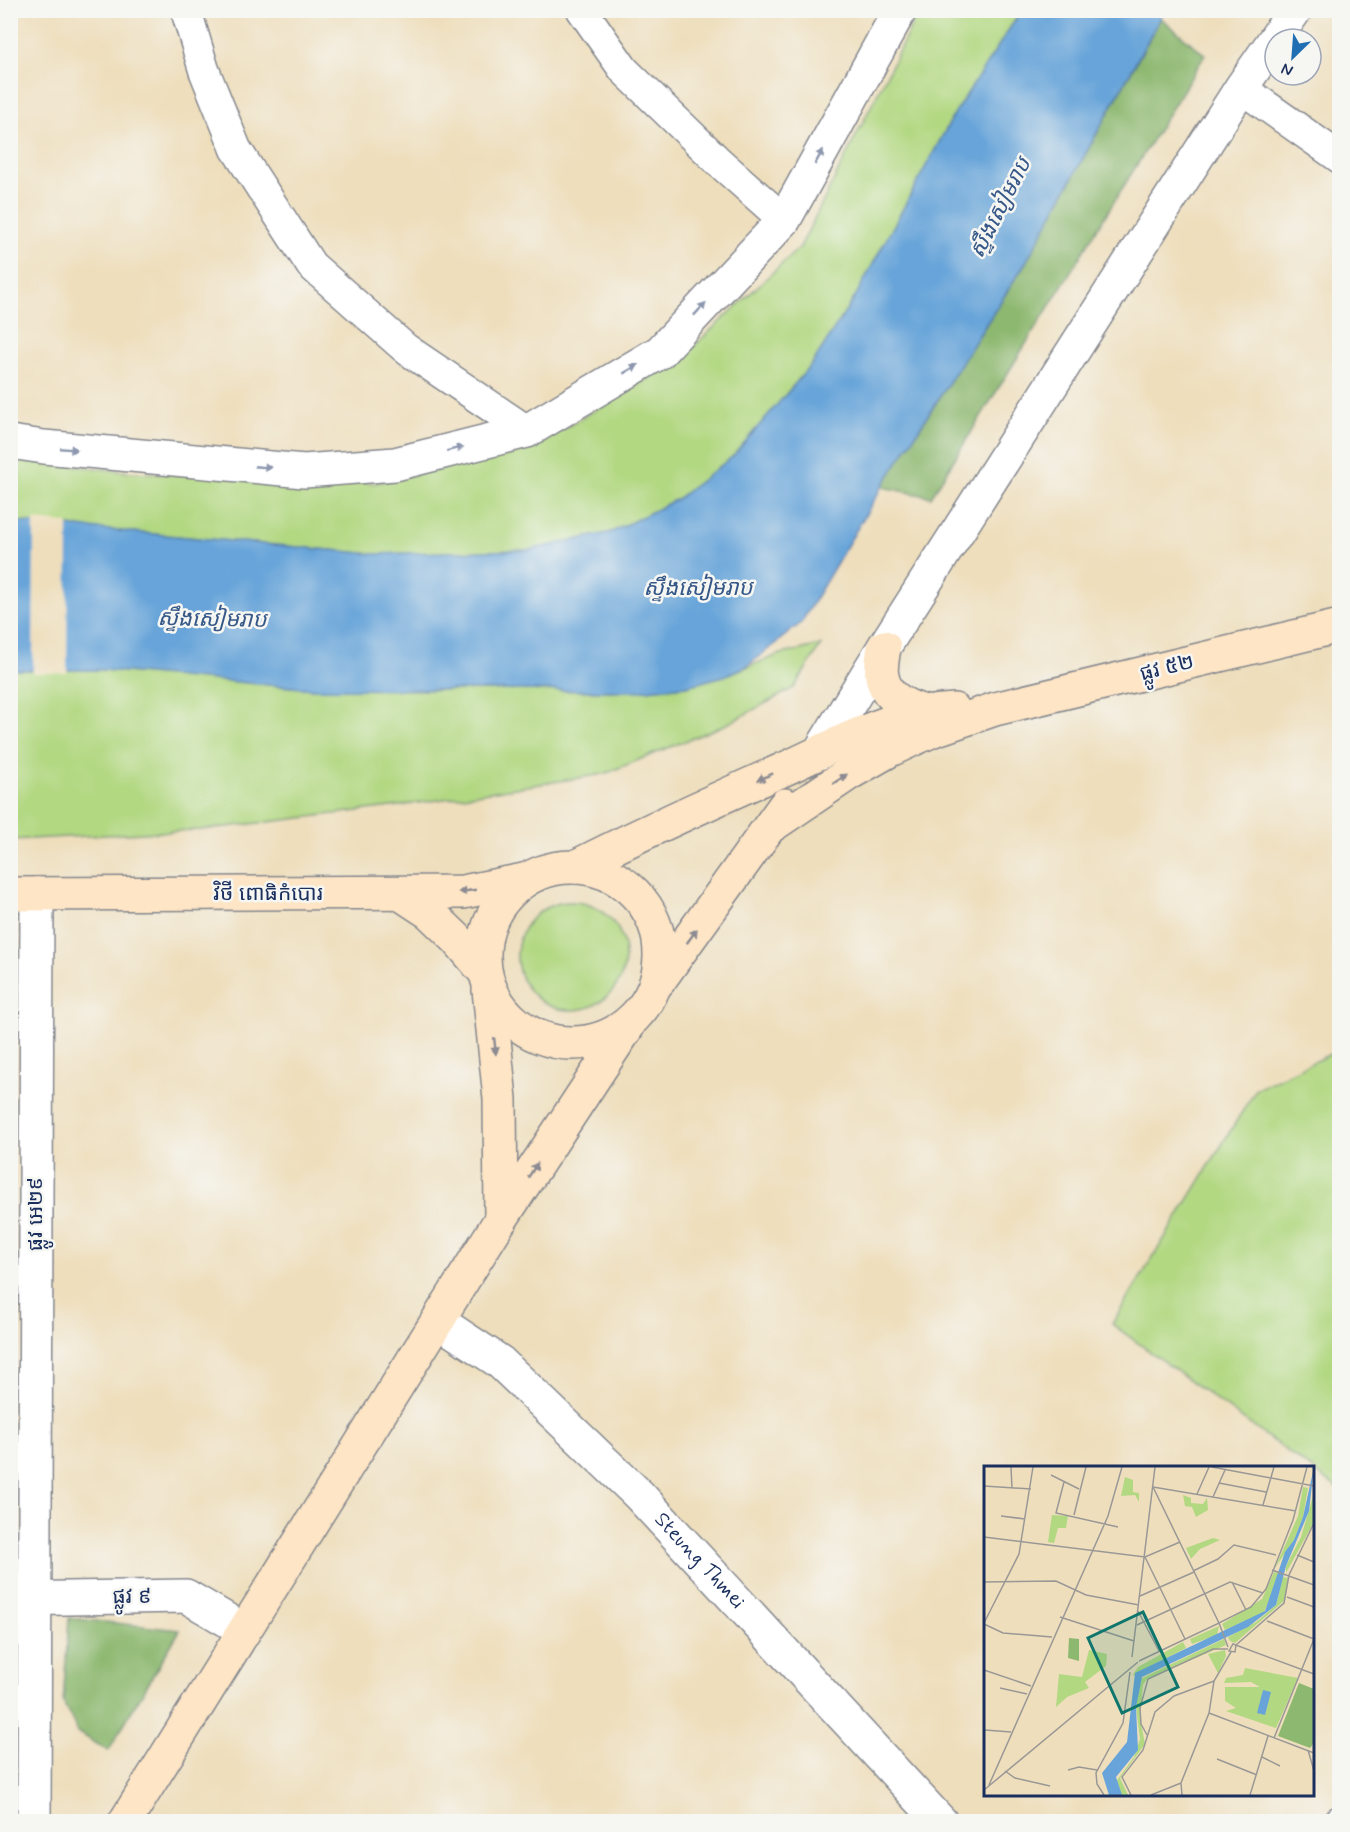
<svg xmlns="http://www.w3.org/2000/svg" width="1350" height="1832" font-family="Mynerve,'Noto Sans Khmer',sans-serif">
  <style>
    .green { fill: #b2d882; stroke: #668470; stroke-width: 1.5 }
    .forest { fill: #8db870; stroke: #547467; stroke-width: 1.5 }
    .water { fill: #68a4d9; stroke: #426a9c; stroke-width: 1.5 }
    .pier { fill: #eedebc }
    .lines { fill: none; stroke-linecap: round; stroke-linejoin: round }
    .service-casing { stroke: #84868d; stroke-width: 33 }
    .minor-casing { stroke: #84868d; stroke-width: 36 }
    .tertiary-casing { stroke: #84868d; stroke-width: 36 }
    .secondary-casing { stroke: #84868d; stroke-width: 36 }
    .service { stroke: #fff; stroke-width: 30 }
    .minor { stroke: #fff; stroke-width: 33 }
    .tertiary { stroke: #fff; stroke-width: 33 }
    .secondary { stroke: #fde5c5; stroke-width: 33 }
    .oneway { fill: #8d97ae }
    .oneway2 { fill: #8c8a92 }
    .labels { text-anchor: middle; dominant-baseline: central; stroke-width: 5; stroke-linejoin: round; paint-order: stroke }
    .street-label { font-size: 21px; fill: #1b2f5e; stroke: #f6f6f2 }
    .water-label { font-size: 22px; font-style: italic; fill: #365889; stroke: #f6f6f2 }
    .inset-road { fill: none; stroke: #9a9896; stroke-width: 1.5 }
    .view { fill: #0f766e; fill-opacity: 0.15; stroke: #0f766e; stroke-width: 3 }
    .inset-edge { fill: none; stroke: #1b2f5e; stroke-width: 3 }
  </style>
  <rect width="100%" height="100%" fill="#f6f6f2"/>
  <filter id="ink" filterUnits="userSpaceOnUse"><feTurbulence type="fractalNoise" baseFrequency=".0167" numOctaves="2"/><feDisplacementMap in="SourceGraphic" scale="12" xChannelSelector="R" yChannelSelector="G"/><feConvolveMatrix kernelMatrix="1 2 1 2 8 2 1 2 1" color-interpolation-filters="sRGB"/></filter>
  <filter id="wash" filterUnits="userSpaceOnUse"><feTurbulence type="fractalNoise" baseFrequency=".008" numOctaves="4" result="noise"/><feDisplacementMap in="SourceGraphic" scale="24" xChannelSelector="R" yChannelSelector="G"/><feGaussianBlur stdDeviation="1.35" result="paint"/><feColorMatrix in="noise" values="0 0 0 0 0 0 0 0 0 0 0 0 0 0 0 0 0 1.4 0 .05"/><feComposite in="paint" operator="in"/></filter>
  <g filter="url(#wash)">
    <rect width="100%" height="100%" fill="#eedebc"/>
    <g class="green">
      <path d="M 919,11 L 1021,11 L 956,111 L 855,297 L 812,364 L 732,457 L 677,499 L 612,532 L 529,550 L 374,554 L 11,521 L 10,458 L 128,472 L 376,483 L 534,447 L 680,359 L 800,247 Z"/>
      <path d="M 821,645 L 794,688 L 727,724 L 604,774 L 399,806 L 201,830 L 11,840 L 11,670 L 104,670 L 314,689 L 636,691 L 686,686 L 724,676 L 778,655 Z"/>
      <circle cx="571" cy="956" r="54"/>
      <path d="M 1339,1050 L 1339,1489 L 1112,1324 L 1256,1089 Z"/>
    </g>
    <g class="forest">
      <path d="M 1161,18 L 1205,55 L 931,497 L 882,487 L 1026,262 Z"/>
      <path d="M 69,1618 L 180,1630 L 108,1751 L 78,1732 L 63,1702 Z"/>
    </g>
    <path class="water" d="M 1021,11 L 1164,11 L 1026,262 L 882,487 L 801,623 L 747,666 L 724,676 L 686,686 L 636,691 L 314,689 L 104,670 L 11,670 L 10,521 L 374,554 L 529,550 L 612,532 L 677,499 L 732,457 L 812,364 L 855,297 L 956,111 Z"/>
    <path class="pier" d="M 34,520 L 68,523 L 67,673 L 33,673 Z"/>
  </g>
  <g filter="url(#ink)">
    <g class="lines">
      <g class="service-casing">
        <g id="service">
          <path d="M 186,10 L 204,70 L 236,149 L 311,265 L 406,349 L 527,431"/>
          <path d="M 582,10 L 624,70 L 719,162 L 784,220"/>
          <path d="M 1241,88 L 1340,158"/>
          <path d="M 1339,1822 L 1340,1821"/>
        </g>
      </g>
      <g class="minor-casing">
        <g id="minor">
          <path d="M 10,442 L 44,447 L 304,471 L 395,464 L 527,431 L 660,352 L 784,220 L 900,10"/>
          <path id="s1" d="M 438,1321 L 500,1362 L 639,1495 L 941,1822"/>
          <path d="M 10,1599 L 186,1596 L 244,1630"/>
          <path d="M 34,1822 L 37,894"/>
        </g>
      </g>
      <g class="tertiary-casing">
        <path id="tertiary" d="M 819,753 L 884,647 L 1241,88 L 1295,10"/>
      </g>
      <g class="secondary-casing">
        <g id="secondary">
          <path d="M 884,647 C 883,656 880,668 882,676 C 885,697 907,707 925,712"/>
          <path d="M 774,824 L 848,774 L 890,750 L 931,731 L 995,709 L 1340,626"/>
          <circle cx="572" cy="955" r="88"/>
          <path d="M 575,867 C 643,832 713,801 782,770 C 838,745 891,712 954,710"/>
          <path d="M 10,894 L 463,892 L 524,880"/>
          <path d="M 401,894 L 430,913 L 457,939 L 485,972"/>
          <path d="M 658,982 L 785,805"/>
          <path d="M 489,990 L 500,1099 L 501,1219"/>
          <path d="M 125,1822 L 501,1219 L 628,1026"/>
        </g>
      </g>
      <use href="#service" class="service"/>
      <use href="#minor" class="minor"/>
      <use href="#tertiary" class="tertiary"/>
      <use href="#secondary" class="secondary"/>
    </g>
    <defs><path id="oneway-solid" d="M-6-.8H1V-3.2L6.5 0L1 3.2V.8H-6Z" transform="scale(1.5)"/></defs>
    <g class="oneway">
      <use href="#oneway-solid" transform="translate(819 157) rotate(-61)"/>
      <use href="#oneway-solid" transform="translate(700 309) rotate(-47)"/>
      <use href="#oneway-solid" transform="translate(631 369) rotate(-31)"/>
      <use href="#oneway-solid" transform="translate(69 449) rotate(5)"/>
      <use href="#oneway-solid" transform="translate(455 449) rotate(-14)"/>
      <use href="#oneway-solid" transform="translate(263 467) rotate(5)"/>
    </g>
    <g class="oneway2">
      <use href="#oneway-solid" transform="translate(765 777) rotate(156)"/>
      <use href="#oneway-solid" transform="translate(840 779) rotate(-34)"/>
      <use href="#oneway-solid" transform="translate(467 891) rotate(172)"/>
      <use href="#oneway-solid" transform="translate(692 936) rotate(-54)"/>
      <use href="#oneway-solid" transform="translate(495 1046) rotate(84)"/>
      <use href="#oneway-solid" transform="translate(533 1170) rotate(-57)"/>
    </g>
  </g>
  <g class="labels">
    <g class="street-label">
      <text transform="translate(1167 668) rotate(-14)">ផ្លូវ ៥២</text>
      <text x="268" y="894">វិថី ពោធិកំបោរ</text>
      <text transform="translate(36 1214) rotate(-90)">ផ្លូវ អេ២៩</text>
      <text stroke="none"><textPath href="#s1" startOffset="356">Steung Thmei</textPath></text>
      <text transform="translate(132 1597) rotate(-1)">ផ្លូវ ៩</text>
    </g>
    <g class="water-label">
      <text transform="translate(1001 208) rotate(-63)">ស្ទឹងសៀមរាប</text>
      <text x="698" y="589">ស្ទឹងសៀមរាប</text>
      <text transform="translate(212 620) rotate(1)">ស្ទឹងសៀមរាប</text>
    </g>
  </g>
  <g transform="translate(984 1466)">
    <rect width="330" height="330" fill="#eedebc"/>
    <path d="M 141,11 L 149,14 L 149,26 L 155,27 L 155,36 L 151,29 L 137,30 ZM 319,21 L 324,22 L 319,51 L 310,74 L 291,102 L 314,50 ZM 330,27 L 330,56 L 302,107 L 302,100 L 317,71 ZM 199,29 L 207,32 L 207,37 L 219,38 L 223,32 L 224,44 L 212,51 L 208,41 L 201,40 ZM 68,49 L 84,50 L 82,62 L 74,62 L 70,77 L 64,76 ZM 229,72 L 236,74 L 216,83 L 207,93 L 202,82 ZM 290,106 L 294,107 L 291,120 L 280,146 L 241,164 L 238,158 L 278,133 ZM 299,111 L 304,112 L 301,134 L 251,177 L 246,175 L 244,171 L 272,156 L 292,139 ZM 235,160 L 233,169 L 208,178 L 206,173 ZM 240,173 L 242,179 L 163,213 L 159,219 L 156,252 L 161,278 L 136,312 L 144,329 L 138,329 L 131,317 L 150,291 L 156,273 L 152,241 L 156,213 ZM 199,176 L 202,182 L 148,210 L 154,201 ZM 105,184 L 123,188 L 122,200 L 101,216 L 105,222 L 83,231 L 72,241 L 75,208 L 98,211 ZM 241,184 L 242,190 L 234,207 L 224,188 ZM 261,202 L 314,212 L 292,262 L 242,245 L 252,242 L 241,235 L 241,221 L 276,221 L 267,216 L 240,217 L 242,212 L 259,209 Z" fill="#b2d882"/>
    <path d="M 85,172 L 95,173 L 95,195 L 84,192 ZM 315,217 L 330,223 L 330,277 L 326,282 L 294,270 Z" fill="#8db870"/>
    <path d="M 330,1 L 325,45 L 302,100 L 292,139 L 264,161 L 158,211 L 152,241 L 154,284 L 132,311 L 138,329 L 125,329 L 118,307 L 143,276 L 151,207 L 281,145 L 301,86 L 310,74 L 319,51 ZM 279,224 L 287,226 L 281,249 L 273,247 Z" fill="#68a4d9"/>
    <path class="inset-road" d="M 27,1 L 28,23M 228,1 L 330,20M 67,9 L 95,23M 80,16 L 72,47 L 134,61M 235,17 L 282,26M 0,20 L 47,23M 169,21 L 235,157 L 267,141 L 282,123 L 309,54 L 323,1M 169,21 L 312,45M 213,28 L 225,1M 229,31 L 241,4M 279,39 L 290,1M 90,49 L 102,1M 17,50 L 41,53M 0,71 L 161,91 L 196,76M 313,89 L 330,96M 161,91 L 201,173M 288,104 L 330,119M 209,105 L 234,93 L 250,79 L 292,89M 0,116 L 72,115 L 102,129 L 155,139M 248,116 L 262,144M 156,130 L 210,106M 303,131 L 330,141M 154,145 L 175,185M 76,151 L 150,175M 283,155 L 330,173M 0,157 L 35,88 L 49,1M 0,158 L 19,167 L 68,171M 153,159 L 246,116 L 279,127M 252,179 L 300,137 L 305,109 L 330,57M 252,179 L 251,186 L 245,185 L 249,178 L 330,208M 148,191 L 171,1M 155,195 L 235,157 L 244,181M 0,204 L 47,220M 16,222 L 43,228M 225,247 L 330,287M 1,264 L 27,266M 163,269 L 157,258 L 156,242 L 164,213 L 229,183 L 244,183M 290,272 L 330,173M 324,284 L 330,305M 278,291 L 296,300M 233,293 L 273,309M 84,304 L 95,301 L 113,304M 21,305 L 31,312 L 66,320M 5,319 L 124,50 L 138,1M 0,324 L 154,196M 120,329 L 113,318 L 112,307 L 139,257 L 146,206M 147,329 L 138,311 L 159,284 L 171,246 L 190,230 L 230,215M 167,329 L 197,317M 198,329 L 197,317 L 225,247 L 230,215 L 247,186M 266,329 L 284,270"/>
    <path class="view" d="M 159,146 L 194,221 L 138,247 L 104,172 Z"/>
    <rect width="330" height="330" class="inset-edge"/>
  </g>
  <rect width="1350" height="1832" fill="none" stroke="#f6f6f2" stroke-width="36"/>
  <g transform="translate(1293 57) rotate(205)"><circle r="28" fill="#f6f6f2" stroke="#9ea6b7" stroke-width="1.5"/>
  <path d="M0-4.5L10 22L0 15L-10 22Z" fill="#1f6fb2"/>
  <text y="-9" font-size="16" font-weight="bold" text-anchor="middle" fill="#1b2f5e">N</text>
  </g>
</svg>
